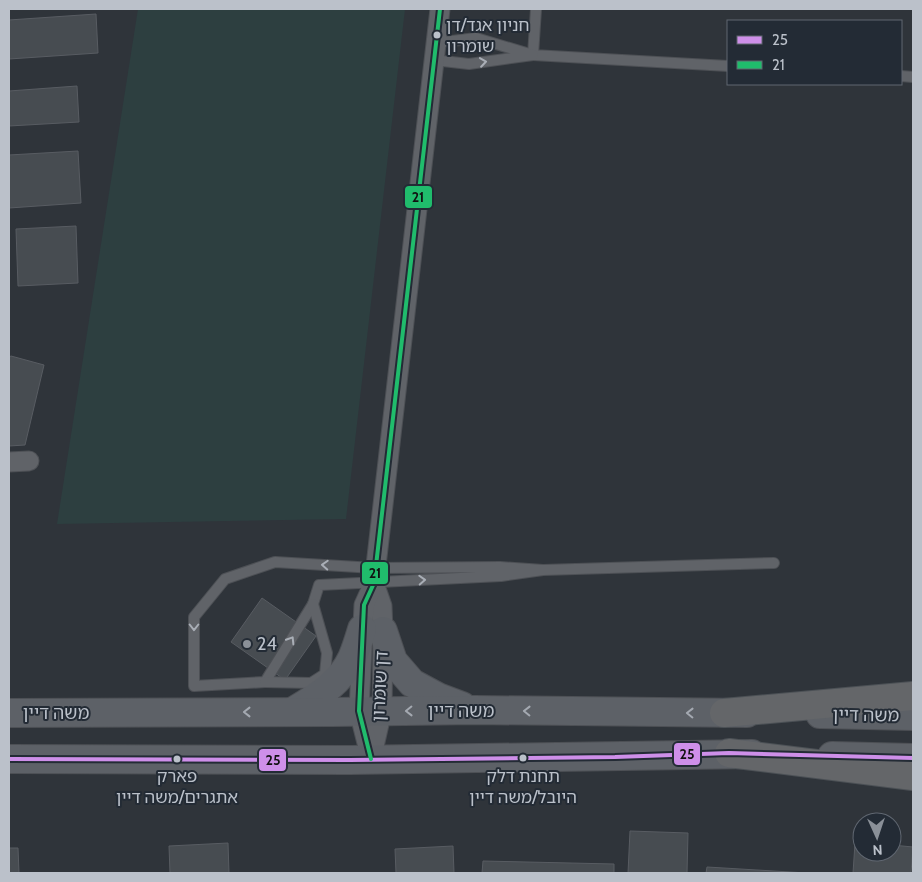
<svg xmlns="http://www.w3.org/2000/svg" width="922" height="882" font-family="Cabin,'Noto Sans Hebrew',sans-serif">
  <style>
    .green { fill: #2d3f40 }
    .building { fill: #474c51; stroke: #585c62 }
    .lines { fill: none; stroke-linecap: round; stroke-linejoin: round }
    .lane-casing { stroke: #4d5055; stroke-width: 12 }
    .street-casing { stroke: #4d5055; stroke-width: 21 }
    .secondary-casing { stroke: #4d5055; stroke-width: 30 }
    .highway-casing { stroke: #4c5156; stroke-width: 30 }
    .lane { stroke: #606368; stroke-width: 10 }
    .street { stroke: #606368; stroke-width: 19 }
    .secondary { stroke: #5d6167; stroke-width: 28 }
    .highway { stroke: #646669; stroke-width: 28 }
    .bus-1-casing { stroke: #232b35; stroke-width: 8 }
    .bus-2-casing { stroke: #232b35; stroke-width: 8 }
    .bus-1 { stroke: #ce8fe9; stroke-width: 4 }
    .bus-2 { stroke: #20bc6c; stroke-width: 4 }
    .oneway { stroke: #a9aeb6 }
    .oneway2 { stroke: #a4a9b1 }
    .bus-dot { fill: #bbc1ca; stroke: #232b35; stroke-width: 2 }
    .poi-dot { fill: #8a9098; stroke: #232b35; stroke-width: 2 }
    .labels { text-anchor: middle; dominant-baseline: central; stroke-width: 4; stroke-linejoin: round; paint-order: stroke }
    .bus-label { font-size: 17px; fill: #bbc1ca; stroke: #232b35 }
    .poi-label { font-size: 18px; fill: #bbc1ca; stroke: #232b35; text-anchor: start }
    .street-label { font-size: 18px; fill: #bbc1ca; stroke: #232b35 }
    .line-badge { stroke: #232b35; stroke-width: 2 }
    .pale-badge-label { font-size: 14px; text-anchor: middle; font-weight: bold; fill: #111 }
  </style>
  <rect width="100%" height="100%" fill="#2f343a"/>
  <path class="green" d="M 138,9 L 405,9 L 346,519 L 57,524 Z"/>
  <g class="building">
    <path d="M 96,14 L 98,53 L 9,59 L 9,20 Z"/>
    <path d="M 77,86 L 79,122 L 9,126 L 9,91 Z"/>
    <path d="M 78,151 L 81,203 L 9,208 L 9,155 Z"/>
    <path d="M 76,226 L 78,283 L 18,286 L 16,229 Z"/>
    <path d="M 11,356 L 44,365 L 25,445 L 9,446 L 9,357 Z"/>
    <path d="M 262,598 L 316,636 L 285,680 L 231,642 Z"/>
    <path d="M 630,831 L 688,833 L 687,873 L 628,873 Z"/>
    <path d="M 228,843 L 229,873 L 170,873 L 169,846 Z"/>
    <path d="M 855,843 L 862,843 L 862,852 L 892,852 L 892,845 L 913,847 L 911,873 L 853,873 Z"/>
    <path d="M 453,846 L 454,873 L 396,873 L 395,849 Z"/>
    <path d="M 9,848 L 18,848 L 19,873 L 9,873 Z"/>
    <path d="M 483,861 L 614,864 L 614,873 L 482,873 Z"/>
    <path d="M 707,867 L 807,873 L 706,873 Z"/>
  </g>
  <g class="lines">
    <g class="lane-casing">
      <g id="lane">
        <path d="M 536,9 L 533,55 L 728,66"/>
        <path d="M 434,60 L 469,64 L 533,55 L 476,38 L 436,43"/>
        <path d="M 901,76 L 913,77"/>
        <path d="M 543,570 L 501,576 L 319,585 L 313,604 L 265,682 L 194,686 L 194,617 L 225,579 L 275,562 L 374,568 L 500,567 L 543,570 L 774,563"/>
        <path d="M 265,682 L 311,683 L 325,674 L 327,653 L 313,604"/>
      </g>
    </g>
    <g class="street-casing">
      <g id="street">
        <path d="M 9,462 L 29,461"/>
        <path d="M 372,755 L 382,711 L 383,631 L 382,606 L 374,583"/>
        <path d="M 371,759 L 359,711 L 364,605 L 374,583 L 440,9"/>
      </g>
    </g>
    <g class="secondary-casing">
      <g id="secondary">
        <path d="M 383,631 L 393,661 L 412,683 L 438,697 L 462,706"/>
        <path d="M 292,712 C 315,698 340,684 352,658 C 356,649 359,639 362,629"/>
        <path d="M 9,713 L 334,712 L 475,710 L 747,713"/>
        <path d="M 820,714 L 913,716"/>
        <path d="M 832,756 L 913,758"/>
        <path d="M 9,759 L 350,760 L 752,754"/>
      </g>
    </g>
    <g class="highway-casing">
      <g id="highway">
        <path d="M 724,713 L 913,696"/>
        <path d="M 729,753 L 913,776"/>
      </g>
    </g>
    <use href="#lane" class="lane"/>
    <use href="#street" class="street"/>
    <use href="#secondary" class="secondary"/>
    <use href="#highway" class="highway"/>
    <g class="bus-1-casing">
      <path id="bus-1" d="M 9,759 L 350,760 L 615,757 L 729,753 L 913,758"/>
    </g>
    <g class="bus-2-casing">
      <path id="bus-2" d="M 371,759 L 359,711 L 364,605 L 374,583 L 440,9"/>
    </g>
    <use href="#bus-1" class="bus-1"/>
    <use href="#bus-2" class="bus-2"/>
  </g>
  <defs><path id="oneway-chevron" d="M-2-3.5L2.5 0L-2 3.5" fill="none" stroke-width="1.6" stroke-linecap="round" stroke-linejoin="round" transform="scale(1.25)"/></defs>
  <g class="oneway">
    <use href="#oneway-chevron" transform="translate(483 62) rotate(-8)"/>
    <use href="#oneway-chevron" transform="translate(325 565) rotate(-177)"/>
    <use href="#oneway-chevron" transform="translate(422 580) rotate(-3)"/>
    <use href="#oneway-chevron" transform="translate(194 627) rotate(90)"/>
    <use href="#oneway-chevron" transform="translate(291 640) rotate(-58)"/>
  </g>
  <g class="oneway2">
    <use href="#oneway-chevron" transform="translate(409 711) rotate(179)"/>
    <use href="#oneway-chevron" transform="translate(527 711) rotate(-179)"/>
    <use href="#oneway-chevron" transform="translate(247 712) rotate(180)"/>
    <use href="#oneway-chevron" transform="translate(690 713) rotate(-179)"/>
  </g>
  <g class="bus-dot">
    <circle cx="437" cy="35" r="4.5"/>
    <circle cx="523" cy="758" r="4.5"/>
    <circle cx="177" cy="759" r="4.5"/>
  </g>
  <circle class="poi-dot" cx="247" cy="644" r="5"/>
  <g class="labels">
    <g class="bus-label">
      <text x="446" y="25" text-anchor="start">חניון אגד/דן<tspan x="446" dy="21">שומרון</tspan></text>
      <text x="177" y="776">פארק<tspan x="177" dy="21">אתגרים/משה דיין</tspan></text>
      <text x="523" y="776">תחנת דלק<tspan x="523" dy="21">היובל/משה דיין</tspan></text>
    </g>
    <g class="poi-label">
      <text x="257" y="644">24</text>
    </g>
    <g class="street-label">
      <text transform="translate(380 686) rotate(-87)">דן שומרון</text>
      <text x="461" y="711">משה דיין</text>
      <text x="56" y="713">משה דיין</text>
      <text transform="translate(866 715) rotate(1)">משה דיין</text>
    </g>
  </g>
  <g class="line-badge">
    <rect x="404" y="185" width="29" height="24" rx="5" fill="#20bc6c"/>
    <rect x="361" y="561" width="28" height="24" rx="5" fill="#20bc6c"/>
    <rect x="673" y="742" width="28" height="24" rx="5" fill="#ce8fe9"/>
    <rect x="258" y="748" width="29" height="24" rx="5" fill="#ce8fe9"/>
  </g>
  <g class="pale-badge-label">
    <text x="418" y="202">21</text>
    <text x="375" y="578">21</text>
    <text x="687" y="759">25</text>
    <text x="273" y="765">25</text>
  </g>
  <rect width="922" height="882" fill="none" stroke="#bbc1ca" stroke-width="20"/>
  <rect x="727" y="20" width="175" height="65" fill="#232b35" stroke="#606771"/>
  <rect x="737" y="36" width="25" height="8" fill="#ce8fe9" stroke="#606771"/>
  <text x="772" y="45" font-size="15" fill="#bbc1ca">25</text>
  <rect x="737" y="61" width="25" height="8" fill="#20bc6c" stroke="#606771"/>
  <text x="772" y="70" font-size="15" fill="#bbc1ca">21</text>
  <g transform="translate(877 837) rotate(177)"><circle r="24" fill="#232b35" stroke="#606771"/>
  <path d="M0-4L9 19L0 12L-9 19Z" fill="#8a9098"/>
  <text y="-8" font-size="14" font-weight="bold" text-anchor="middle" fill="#bbc1ca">N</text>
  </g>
</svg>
